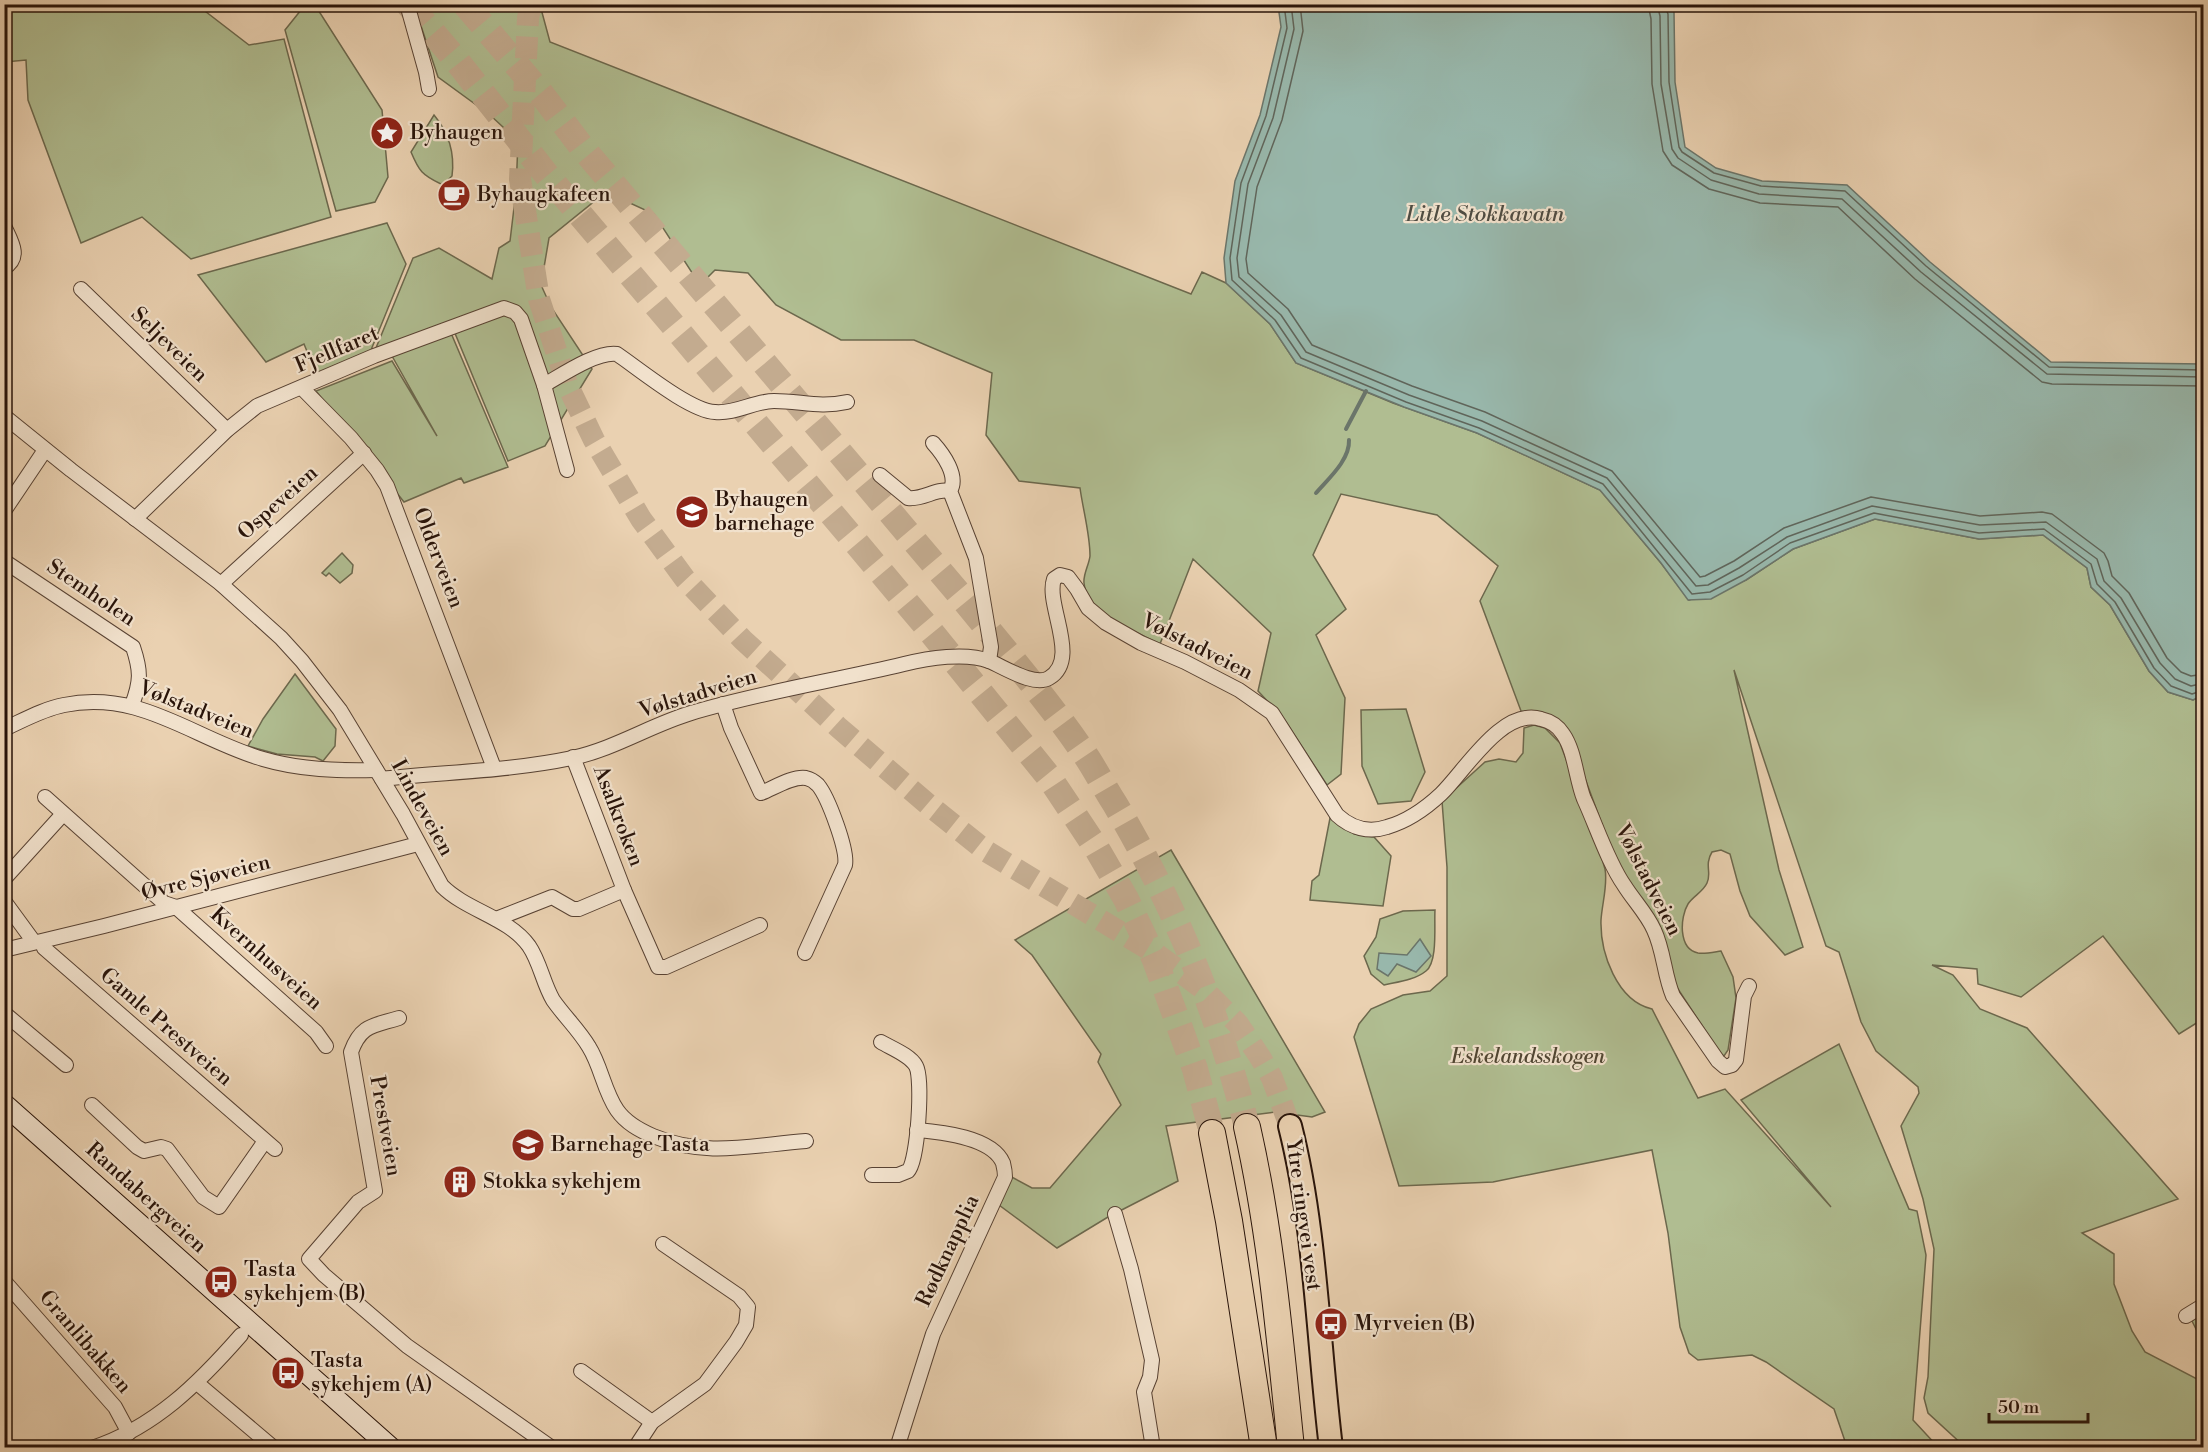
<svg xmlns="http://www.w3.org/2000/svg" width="2208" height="1452" font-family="'Libre Bodoni',serif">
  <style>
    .green { fill: #b0bd91; stroke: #6c684d; stroke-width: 1.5 }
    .water { fill: #98b7ab; stroke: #6b756a; stroke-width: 1.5 }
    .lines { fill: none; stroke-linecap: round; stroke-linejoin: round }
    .shore { stroke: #60655a; stroke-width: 1.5 }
    .stream { stroke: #6b756a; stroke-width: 4 }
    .primary-tunnel { stroke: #c3ab8f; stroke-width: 22; stroke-dasharray: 22 11; stroke-linecap: butt }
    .highway-tunnel { stroke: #c3ab8f; stroke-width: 26; stroke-dasharray: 26 13; stroke-linecap: butt }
    .street-casing { stroke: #584233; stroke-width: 16 }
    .secondary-casing { stroke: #281309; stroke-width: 22 }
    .primary-casing { stroke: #281309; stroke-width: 26 }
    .highway-casing { stroke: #281309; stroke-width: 28 }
    .street { stroke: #f1e1cc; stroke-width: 14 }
    .secondary { stroke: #f1e1cc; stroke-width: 20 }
    .primary { stroke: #ead1b1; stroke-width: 22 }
    .highway { stroke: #ead1b1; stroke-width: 26 }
    .labels { text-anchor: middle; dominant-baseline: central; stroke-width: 4.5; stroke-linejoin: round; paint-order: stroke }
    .poi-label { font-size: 21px; fill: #281309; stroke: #f1e1cc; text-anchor: start }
    .street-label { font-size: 21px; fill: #281309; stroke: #f1e1cc }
    .park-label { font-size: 21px; font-style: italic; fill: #514632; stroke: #f1e1cc }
    .water-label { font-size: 22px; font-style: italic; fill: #4f4c42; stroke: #f1e1cc }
  </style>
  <rect width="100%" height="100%" fill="#ead1b1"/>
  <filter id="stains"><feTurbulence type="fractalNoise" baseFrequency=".00333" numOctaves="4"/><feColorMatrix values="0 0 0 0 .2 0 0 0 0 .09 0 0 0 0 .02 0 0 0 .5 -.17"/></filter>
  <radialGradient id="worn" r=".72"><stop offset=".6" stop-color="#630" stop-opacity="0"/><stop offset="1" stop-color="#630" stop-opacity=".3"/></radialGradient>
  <g class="green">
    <path d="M 5,4 L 197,5 L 249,45 L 284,39 L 331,217 L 191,259 L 142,217 L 81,243 L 28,100 L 26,60 L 5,62 Z"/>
    <path d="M 305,5 L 315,5 L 382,110 L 388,177 L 375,202 L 336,211 L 285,30 Z"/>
    <path d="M 414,5 L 540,5 L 550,42 L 1191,294 L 1202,272 L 1226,283 L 1270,324 L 1296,363 L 1393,403 L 1477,433 L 1600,490 L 1661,563 L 1689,600 L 1746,580 L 1793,549 L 1875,519 L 1979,539 L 2043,535 L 2087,568 L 2091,587 L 2110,605 L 2149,671 L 2168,692 L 2193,700 L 2203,695 L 2203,1019 L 2179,1034 L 2103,936 L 2021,997 L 1978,984 L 1977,969 L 1932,965 L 1953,975 L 1980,1009 L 2027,1028 L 2178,1199 L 2082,1233 L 2114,1254 L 2114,1284 L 2132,1331 L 2145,1352 L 2201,1381 L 2204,1386 L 2203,1447 L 1965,1447 L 1928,1413 L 1924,1398 L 1928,1377 L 1934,1249 L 1923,1199 L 1901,1126 L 1919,1093 L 1918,1087 L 1876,1051 L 1861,1022 L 1839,952 L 1826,946 L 1734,670 L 1779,870 L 1803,947 L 1785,955 L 1750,916 L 1740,891 L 1730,854 L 1721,850 L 1712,852 C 1704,865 1712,873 1707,883 C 1703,892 1693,896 1688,904 C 1680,917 1678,949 1698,953 C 1705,954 1714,952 1721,951 L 1733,977 L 1736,998 L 1728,1050 L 1724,1056 L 1720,1053 L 1676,986 L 1631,885 L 1613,854 L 1566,727 L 1521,711 L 1480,601 L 1498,566 L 1437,515 L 1341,494 L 1313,555 L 1346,609 L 1316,635 L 1345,698 L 1341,774 L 1327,785 L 1284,719 L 1258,691 L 1271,633 L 1193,559 L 1160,644 C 1135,631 1087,614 1084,583 C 1083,574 1089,565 1090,556 C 1090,534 1083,510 1080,488 L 1019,481 L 986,435 L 992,373 L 914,340 L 841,340 L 776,305 L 748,273 L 715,270 L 700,285 L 654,214 L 606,192 L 549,238 L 541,285 L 551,307 L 592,369 L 545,446 L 508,461 L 454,331 L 451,333 L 508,467 L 464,483 L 461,478 L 404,502 L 316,391 L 392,361 L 437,436 L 392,356 L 376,348 L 413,258 L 439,248 L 492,279 L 499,248 L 510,241 L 516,191 L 518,141 L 490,115 L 438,77 Z"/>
    <path d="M 434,115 C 449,133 455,153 452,176 L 447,181 L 441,184 C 422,175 419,171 411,152 Z"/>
    <path d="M 387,223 L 406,264 L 371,350 L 317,376 L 304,344 L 266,362 L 198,275 Z"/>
    <path d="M 342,553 L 353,565 L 352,573 L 340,583 L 329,573 L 326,576 L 322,573 Z"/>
    <path d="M 295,674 L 336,729 L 335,746 L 323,761 L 315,757 L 277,754 L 248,746 L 263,719 Z"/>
    <path d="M 1406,709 L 1425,772 L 1411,801 L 1378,804 L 1362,766 L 1361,710 Z"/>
    <path d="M 1534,725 L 1545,728 L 1560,743 C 1575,784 1593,827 1605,869 C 1608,884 1602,904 1601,920 C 1600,953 1617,1001 1652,1009 L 1698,1098 L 1725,1089 L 1831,1207 L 1741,1100 L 1839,1044 L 1909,1209 L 1917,1211 L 1926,1255 L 1913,1420 L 1938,1447 L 1847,1447 L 1834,1409 L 1766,1362 L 1752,1355 L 1698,1360 L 1689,1353 L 1680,1327 L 1668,1233 L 1652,1150 L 1493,1182 L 1399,1186 L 1354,1037 L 1359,1024 L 1371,1009 L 1403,995 L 1430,991 L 1447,976 L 1447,867 L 1442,801 L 1485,762 L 1499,759 L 1516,762 L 1523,753 L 1524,728 Z"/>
    <path d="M 1331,813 L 1354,834 L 1374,837 L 1391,856 L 1383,906 L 1310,900 L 1312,881 L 1319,875 Z"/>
    <path d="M 1171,850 L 1325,1112 L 1312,1117 L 1275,1112 L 1166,1126 L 1178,1181 L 1108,1217 L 1057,1248 L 999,1205 L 1010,1176 L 1032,1188 L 1050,1188 L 1121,1105 L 1098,1062 L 1101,1054 L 1032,955 L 1015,940 Z"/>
    <path d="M 1435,910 C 1434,925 1438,962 1426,971 C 1415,980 1397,982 1384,985 L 1371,974 L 1364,956 L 1376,937 L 1380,919 L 1403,911 Z"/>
    <path d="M 2203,1313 L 2203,1343 L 2192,1321 Z"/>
  </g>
  <g class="water">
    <path d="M 1278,5 L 1669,5 L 1674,12 L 1675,82 L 1685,147 L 1716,168 L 1762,181 L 1847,185 L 1930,262 L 2051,362 L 2203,364 L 2203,695 L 2193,700 L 2168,692 L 2149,671 L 2110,605 L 2091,587 L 2087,568 L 2043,535 L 1979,539 L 1875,519 L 1793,549 L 1746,580 L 1711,599 L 1688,600 L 1661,563 L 1600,490 L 1477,433 L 1404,407 L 1296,363 L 1270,324 L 1226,283 L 1224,258 L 1235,181 L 1260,115 L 1281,27 Z"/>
    <path d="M 1420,939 L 1431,956 L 1416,972 L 1397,964 L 1388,976 L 1377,969 L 1379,953 L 1407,955 Z"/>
  </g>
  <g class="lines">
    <g class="shore">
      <path d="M 1284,4 L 1287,28 L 1266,116 L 1241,183 L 1230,258 L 1232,280 L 1275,320 L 1301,358 L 1406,402 L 1479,428 L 1603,484 L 1692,594 L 1710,592 L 1743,575 L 1790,543 L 1874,513 L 1979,533 L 2044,529 L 2091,564 L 2097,584 L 2115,602 L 2154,668 L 2171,686 L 2192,694 L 2204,690"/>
      <path d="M 1291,4 L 1294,29 L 1273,118 L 1248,184 L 1237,258 L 1239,277 L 1281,315 L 1306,352 L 1409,395 L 1482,421 L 1607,478 L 1696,586 L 1708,585 L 1739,568 L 1787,537 L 1872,506 L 1980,525 L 2046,522 L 2097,559 L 2104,581 L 2121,598 L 2160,663 L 2175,679 L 2191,686 L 2204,683"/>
      <path d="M 1300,4 L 1303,31 L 1282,120 L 1257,187 L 1246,259 L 1248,273 L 1288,309 L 1312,345 L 1412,386 L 1485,412 L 1612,471 L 1700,577 L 1705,576 L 1734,561 L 1784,528 L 1871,497 L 1980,516 L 2042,512 L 2052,514 L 2104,553 L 2108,561 L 2112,576 L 2129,593 L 2167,658 L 2181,672 L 2191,676 L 2204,674"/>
      <path d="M 1648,4 L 1651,19 L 1652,84 L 1663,151 L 1672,165 L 1709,189 L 1760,203 L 1838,207 L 1915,279 L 2042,382 L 2052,384 L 2204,386"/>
      <path d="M 1657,4 L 1660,16 L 1661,84 L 1672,149 L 1678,158 L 1711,180 L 1759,194 L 1842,199 L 1921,272 L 2047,374 L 2204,377"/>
      <path d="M 1664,4 L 1668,14 L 1669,82 L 1679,147 L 1682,152 L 1714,173 L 1761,186 L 1845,191 L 1926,266 L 2049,367 L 2204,370"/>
    </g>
    <g class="stream">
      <path d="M 1346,429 L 1366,391"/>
      <path d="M 1316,493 C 1328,479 1350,460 1349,440"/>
    </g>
    <path class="primary-tunnel" d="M 531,4 L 528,18 L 520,179 L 539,299 L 567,384 L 594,440 L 641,519 L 685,579 L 743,640 L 838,727 L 931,807 L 986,851 L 1155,953 L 1202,988 L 1238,1024 L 1260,1057 L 1272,1078 L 1290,1126"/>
    <g class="highway-tunnel">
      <path d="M 408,4 L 453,56 L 546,174 L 927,627 L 1049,777 L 1097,849 L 1126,899 L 1155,960 L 1195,1069 L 1212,1133"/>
      <path d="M 465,4 L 543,96 L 581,146 L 960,595 C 1002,647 1046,698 1084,753 C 1095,769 1104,787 1115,804 C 1176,907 1218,1012 1247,1127"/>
    </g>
    <g class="street-casing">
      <g id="street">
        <path d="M 407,4 L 426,72 L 429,89"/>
        <path d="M 4,226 C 11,241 22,257 4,268"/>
        <path d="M 81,289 L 227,430"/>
        <path d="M 544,385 L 567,470"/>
        <path d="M 302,388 L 351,438 L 377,470 L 387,486 L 494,768"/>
        <path d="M 4,416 L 71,470 L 221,584 L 281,638 L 302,661 L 340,710 L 403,814 L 442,886 C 467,911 508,917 529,946 C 540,962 543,983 553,1000 C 564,1016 579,1030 589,1047 C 601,1066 604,1091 617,1110 C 626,1123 639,1130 653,1136 C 706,1158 752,1145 806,1141"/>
        <path d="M 933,443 C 943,454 959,476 950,491 L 976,558 L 991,647 L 989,661"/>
        <path d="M 880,475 L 908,498 C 923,500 936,488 950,491"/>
        <path d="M 4,511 L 45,450"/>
        <path d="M 135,519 L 227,430 L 257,406 L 374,356 L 504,308 L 515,312 L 521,319 L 544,385 C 562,375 597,351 617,354 C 639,369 690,411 715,412 C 736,414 754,401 774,401 C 801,401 819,408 847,402"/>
        <path d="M 4,561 L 133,647 C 141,671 141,681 132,705"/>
        <path d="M 221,584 L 364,453"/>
        <path d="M 723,704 L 731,728 L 761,793 C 774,788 792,776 806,778 C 811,779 815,782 818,785 C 828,797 848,850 845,865 L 805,953"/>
        <path d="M 4,729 C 24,720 43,709 64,705 C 140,689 194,739 263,759 C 300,770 339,771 376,770"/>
        <path d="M 573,757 L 624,890 L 658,967 L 666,967 L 760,925"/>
        <path d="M 382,779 C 445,772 510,771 572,758 C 614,749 651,725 691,713 C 761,692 833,681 904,664 C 928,658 966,652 989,661 C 1004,667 1034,687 1049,678 C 1081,659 1045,605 1054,579 L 1060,575 L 1068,577 L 1077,589 L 1088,608 L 1106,623 L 1141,643 L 1185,662 L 1239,690 L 1272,713 L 1337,815 C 1351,828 1369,833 1387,827 C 1408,821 1425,809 1441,794 C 1465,771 1502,707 1541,719 C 1550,721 1558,726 1563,734 C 1575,751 1576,779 1584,799 C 1596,825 1608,862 1624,885 C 1634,901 1647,914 1654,930 C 1664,951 1664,975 1673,996 L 1718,1061 L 1725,1067 L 1732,1065 L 1736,1060 L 1744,996 L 1749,986"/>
        <path d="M 45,797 L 164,903 L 176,907 L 316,1032 L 326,1046"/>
        <path d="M 4,879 L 63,814"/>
        <path d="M 4,901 L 34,942"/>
        <path d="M 496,919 L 552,897 L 573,909 L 579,909 L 624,890"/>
        <path d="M 42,942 L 44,948 L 275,1149"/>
        <path d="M 4,950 L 104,926 L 418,844"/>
        <path d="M 4,1013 L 66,1065"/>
        <path d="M 399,1018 C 374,1026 361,1024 351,1052 L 375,1191 L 358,1202 L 309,1259 L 324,1275 L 407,1346 L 552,1448"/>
        <path d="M 92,1105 L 137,1147 L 144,1151 L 161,1147 L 167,1149 L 203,1197 L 219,1207 L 265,1141"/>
        <path d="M 872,1175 L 898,1175 L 908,1171 C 918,1161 923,1079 916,1066 C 910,1055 891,1048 881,1042"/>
        <path d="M 1115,1214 L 1131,1269 L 1152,1360 L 1150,1377 L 1144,1392 L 1153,1448"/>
        <path d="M 4,1281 L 115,1407 L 129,1433"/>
        <path d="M 2186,1316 L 2204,1305"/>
        <path d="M 581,1371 L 652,1422"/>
        <path d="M 197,1383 L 274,1448"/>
        <path d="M 92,1448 C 154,1428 199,1383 241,1335"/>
        <path d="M 635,1448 L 652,1422 L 705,1384 L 736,1342 L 746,1325 L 748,1307 L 739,1296 L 663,1244"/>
        <path d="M 897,1448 L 933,1334 L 1005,1177 C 1005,1172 1004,1167 1003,1163 C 992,1137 941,1132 917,1130"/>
      </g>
    </g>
    <g class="secondary-casing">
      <path id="secondary" d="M 4,1104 L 391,1448"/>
    </g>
    <g class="primary-casing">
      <path id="primary" d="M 1290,1126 C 1316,1229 1318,1342 1331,1448"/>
    </g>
    <g class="highway-casing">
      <g id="highway">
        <path d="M 1247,1127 C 1271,1233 1280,1340 1291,1448"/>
        <path d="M 1212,1133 L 1229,1221 L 1264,1448"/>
      </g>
    </g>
    <use href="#street" class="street"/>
    <use href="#secondary" class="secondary"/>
    <use href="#primary" class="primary"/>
    <use href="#highway" class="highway"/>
  </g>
  <defs>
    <g id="sight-disc" transform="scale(1.725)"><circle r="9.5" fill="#8f2418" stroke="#f1e1cc"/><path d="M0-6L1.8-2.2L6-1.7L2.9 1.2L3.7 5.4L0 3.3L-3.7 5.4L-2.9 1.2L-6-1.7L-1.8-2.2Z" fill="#fff"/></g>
    <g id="cafe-disc" transform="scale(1.725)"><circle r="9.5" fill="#8f2418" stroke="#f1e1cc"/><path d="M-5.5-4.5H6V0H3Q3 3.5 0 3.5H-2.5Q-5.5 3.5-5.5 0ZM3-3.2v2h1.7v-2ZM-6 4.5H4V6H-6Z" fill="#fff"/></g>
    <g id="school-disc" transform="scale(1.725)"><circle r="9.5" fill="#8f2418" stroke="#f1e1cc"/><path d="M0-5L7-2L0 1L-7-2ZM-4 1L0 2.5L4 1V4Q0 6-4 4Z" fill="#fff"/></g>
    <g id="building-disc" transform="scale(1.725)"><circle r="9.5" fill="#8f2418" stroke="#f1e1cc"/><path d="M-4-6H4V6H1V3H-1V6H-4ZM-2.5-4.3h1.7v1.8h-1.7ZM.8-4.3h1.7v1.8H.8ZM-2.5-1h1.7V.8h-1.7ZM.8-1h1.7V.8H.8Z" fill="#fff"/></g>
    <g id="bus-disc" transform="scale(1.725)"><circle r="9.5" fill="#8f2418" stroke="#f1e1cc"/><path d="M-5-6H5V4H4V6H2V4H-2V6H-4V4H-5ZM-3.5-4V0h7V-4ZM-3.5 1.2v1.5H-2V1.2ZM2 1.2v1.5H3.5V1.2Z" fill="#fff"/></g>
  </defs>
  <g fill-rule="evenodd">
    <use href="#sight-disc" x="387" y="133"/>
    <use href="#cafe-disc" x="454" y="195"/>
    <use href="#school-disc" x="692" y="512"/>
    <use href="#school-disc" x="528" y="1145"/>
    <use href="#building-disc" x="460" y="1182"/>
    <use href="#bus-disc" x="221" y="1282"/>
    <use href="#bus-disc" x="1331" y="1324"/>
    <use href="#bus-disc" x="288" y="1373"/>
  </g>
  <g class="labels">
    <g class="poi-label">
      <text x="410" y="133">Byhaugen</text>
      <text x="477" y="195">Byhaugkafeen</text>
      <text x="715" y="500">Byhaugen<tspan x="715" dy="24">barnehage</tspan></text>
      <text x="551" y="1145">Barnehage Tasta</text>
      <text x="483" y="1182">Stokka sykehjem</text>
      <text x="244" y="1270">Tasta<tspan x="244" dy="24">sykehjem (B)</tspan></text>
      <text x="1354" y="1324">Myrveien (B)</text>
      <text x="311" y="1361">Tasta<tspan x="311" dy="24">sykehjem (A)</tspan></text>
    </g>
    <g class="street-label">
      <text transform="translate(169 345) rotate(44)">Seljeveien</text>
      <text transform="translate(337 350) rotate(-23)">Fjellfaret</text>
      <text transform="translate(278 503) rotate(-42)">Ospeveien</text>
      <text transform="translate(438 558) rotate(69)">Olderveien</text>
      <text transform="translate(91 593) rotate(34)">Stemholen</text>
      <text transform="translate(1197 647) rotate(27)">Vølstadveien</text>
      <text transform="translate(698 694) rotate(-17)">Vølstadveien</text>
      <text transform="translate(196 710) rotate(22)">Vølstadveien</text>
      <text transform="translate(422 808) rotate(61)">Lindeveien</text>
      <text transform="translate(618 816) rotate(69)">Asalkroken</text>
      <text transform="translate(206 878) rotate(-14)">Øvre Sjøveien</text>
      <text transform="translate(1648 880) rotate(63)">Vølstadveien</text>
      <text transform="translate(266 959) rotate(42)">Kvernhusveien</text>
      <text transform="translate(166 1027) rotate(41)">Gamle Prestveien</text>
      <text transform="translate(385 1126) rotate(80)">Prestveien</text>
      <text transform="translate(146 1198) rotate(42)">Randabergveien</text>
      <text transform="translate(1303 1215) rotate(82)">Ytre ringvei vest</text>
      <text transform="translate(948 1251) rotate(-65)">Rødknapplia</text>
      <text transform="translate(85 1342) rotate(49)">Granlibakken</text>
    </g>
    <g class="park-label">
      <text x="1528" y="1057">Eskelandsskogen</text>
    </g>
    <g class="water-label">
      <text x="1485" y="214">Litle Stokkavatn</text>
    </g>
  </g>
  <rect width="2208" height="1452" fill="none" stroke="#ead1b1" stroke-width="24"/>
  <rect x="6" y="6" width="2196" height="1440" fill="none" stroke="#281309" stroke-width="3"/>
  <rect x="12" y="12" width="2184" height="1428" fill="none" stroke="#281309" stroke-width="1.5"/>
  <path d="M1989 1413v9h99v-9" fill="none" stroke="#281309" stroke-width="3"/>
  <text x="1998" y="1413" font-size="18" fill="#281309" stroke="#f1e1cc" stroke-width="4.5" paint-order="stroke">50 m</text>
  <rect width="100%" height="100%" filter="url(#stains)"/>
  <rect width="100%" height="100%" fill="url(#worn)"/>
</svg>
